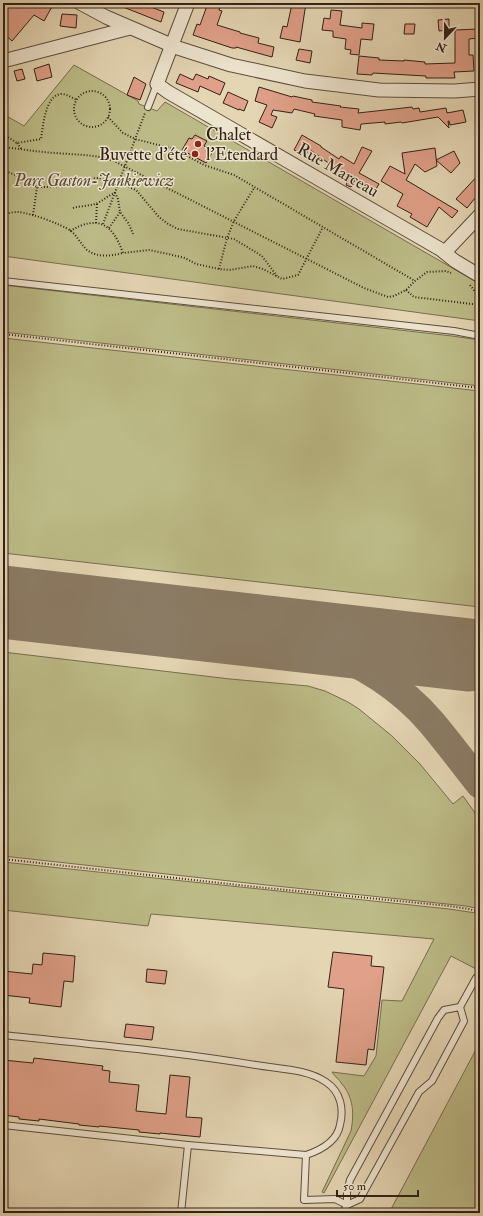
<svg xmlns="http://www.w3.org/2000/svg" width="483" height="1216" font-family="'IM FELL Double Pica',serif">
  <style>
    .green { fill: #bcbb87; stroke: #776e4e }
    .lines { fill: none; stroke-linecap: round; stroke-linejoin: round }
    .taxiway { stroke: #8b7b64; stroke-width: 29 }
    .runway { stroke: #8b7b64; stroke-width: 73 }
    .building { fill: #e0a089; stroke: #322116 }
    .lane-casing { stroke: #5e4e3d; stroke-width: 8 }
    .street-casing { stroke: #5e4e3d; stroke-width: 15 }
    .path { stroke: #322116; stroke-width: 2; stroke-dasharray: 1 2; stroke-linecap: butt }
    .lane { stroke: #ede4ce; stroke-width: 6 }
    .street { stroke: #ede4ce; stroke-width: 13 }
    .poi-dot { fill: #8f2418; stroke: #ede4ce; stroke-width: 1.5 }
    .labels { text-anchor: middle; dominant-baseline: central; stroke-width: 3; stroke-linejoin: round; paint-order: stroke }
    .poi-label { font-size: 17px; fill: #322116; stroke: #ede4ce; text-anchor: start }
    .street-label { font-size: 17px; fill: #322116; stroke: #ede4ce }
    .park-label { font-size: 17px; font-style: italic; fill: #544832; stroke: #ede4ce }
  </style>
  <rect width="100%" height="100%" fill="#e4d5b3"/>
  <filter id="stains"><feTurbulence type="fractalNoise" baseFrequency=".005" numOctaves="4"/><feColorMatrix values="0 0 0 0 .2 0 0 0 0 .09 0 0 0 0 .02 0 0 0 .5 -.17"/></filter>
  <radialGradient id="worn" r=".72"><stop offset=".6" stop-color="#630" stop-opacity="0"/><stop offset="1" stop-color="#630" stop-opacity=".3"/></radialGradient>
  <g class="green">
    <path d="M 74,65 L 138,101 L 139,104 L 157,111 L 165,102 L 480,284 L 480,321 L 3,256 L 3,114 L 24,126 Z"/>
    <path d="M 3,285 L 452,336 L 480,340 L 480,386 L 3,332 Z"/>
    <path d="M 3,338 L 480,391 L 480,607 L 3,553 Z"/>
    <path d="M 3,652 L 230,679 L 308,686 L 325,691 L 348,702 L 359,709 L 392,736 L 420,764 L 453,804 L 463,796 L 480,820 L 480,909 L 466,906 L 257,884 L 3,856 Z"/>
    <path d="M 3,862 L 449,909 L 476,913 L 480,915 L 480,971 L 451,956 L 324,1193 L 322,1192 L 351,1131 C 354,1115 354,1098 342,1084 C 339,1079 335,1077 332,1072 L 364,1076 L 376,1056 L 382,1000 L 402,1001 L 434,939 L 151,914 L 148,926 L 3,910 Z"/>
    <path d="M 480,1042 L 480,1213 L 389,1213 Z"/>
  </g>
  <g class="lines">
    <path class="taxiway" d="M 264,631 C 282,636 301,640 319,647 C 361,662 402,688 431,722 C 448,742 464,764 480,784"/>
    <path class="runway" d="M 3,602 L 469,655"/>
  </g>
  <g class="building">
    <path d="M 3,3 L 54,3 L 44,21 L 34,15 L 12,41 L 3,33 Z"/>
    <path d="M 113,3 L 141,3 L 164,12 L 161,22 Z"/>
    <path d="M 208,3 L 222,3 L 219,10 L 222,11 L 217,25 L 240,32 L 240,33 L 259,38 L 258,43 L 274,47 L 272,57 L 236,47 L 236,48 L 232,48 L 193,35 L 197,24 L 200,25 Z"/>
    <path d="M 298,3 L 306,3 L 300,42 L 280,38 L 283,26 L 287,27 L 292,4 L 298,5 Z"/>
    <path d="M 331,10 L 342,11 L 340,25 L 362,28 L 362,23 L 374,24 L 372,40 L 361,39 L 359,55 L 350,54 L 351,50 L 345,49 L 346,39 L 333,37 L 333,31 L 322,30 L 324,18 L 330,19 Z"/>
    <path d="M 62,14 L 77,15 L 76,28 L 60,26 Z"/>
    <path d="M 449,19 L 449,30 L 439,31 L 438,20 Z"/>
    <path d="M 405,24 L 415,24 L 414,34 L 404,34 Z"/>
    <path d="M 478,29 L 478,38 L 469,39 L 469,55 L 473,55 L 474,71 L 454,72 L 455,78 L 426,78 L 426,76 L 373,73 L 372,75 L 357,74 L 359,56 L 379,58 L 379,60 L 404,61 L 404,60 L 425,62 L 425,64 L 455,63 L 455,30 Z"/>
    <path d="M 299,49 L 312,51 L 310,63 L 296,60 Z"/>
    <path d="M 49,64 L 52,77 L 37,81 L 34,69 Z"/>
    <path d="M 22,69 L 25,79 L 17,81 L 14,71 Z"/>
    <path d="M 180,74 L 193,80 L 196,74 L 208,79 L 209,76 L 225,83 L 220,95 L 200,86 L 198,92 L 176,83 Z"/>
    <path d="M 134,77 L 146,84 L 140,100 L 127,95 Z"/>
    <path d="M 259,87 L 292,97 L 293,96 L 312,100 L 312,102 L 341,106 L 340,107 L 359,109 L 358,113 L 412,107 L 413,109 L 419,108 L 420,112 L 446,108 L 447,113 L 463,110 L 466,122 L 450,125 L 449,121 L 448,121 L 449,128 L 438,117 L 402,123 L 401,122 L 385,124 L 385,122 L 361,124 L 360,130 L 342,127 L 342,120 L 314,116 L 315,114 L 294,109 L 292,113 L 273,110 L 271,115 L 277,117 L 272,128 L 259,122 L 267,105 L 255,101 Z"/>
    <path d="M 228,92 L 248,101 L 244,111 L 239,109 L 239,110 L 223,103 Z"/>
    <path d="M 195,135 L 207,141 L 204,146 L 213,151 L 206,163 L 182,150 L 189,138 L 192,139 Z"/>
    <path d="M 302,135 L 321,146 L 321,147 L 339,159 L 341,156 L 354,164 L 362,147 L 372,151 L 359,173 L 379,184 L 373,194 L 361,188 L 363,184 L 355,180 L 351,187 L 346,185 L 350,176 L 348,175 L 345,180 L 331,172 L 334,167 L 309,149 L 305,156 L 294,150 Z"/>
    <path d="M 435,148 L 437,166 L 425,172 L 415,164 L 406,180 L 458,211 L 452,218 L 439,207 L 427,227 L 410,217 L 412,214 L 397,206 L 403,194 L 381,181 L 390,166 L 405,174 L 402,153 Z"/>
    <path d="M 454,151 L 460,163 L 451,173 L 436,160 Z"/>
    <path d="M 480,173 L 480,192 L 467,208 L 456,199 Z"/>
    <path d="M 333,952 L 372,956 L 371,966 L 384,967 L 374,1050 L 368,1049 L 366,1065 L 336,1062 L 344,989 L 328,987 Z"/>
    <path d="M 43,953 L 75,956 L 73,982 L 64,981 L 61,1007 L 29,1003 L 30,998 L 3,995 L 3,971 L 32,974 L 33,964 L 42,965 Z"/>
    <path d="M 147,969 L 167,971 L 165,984 L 146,982 Z"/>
    <path d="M 126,1024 L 154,1027 L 152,1040 L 124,1037 Z"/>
    <path d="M 34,1058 L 103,1066 L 102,1070 L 110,1071 L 109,1082 L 139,1085 L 136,1111 L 166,1114 L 170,1075 L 190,1077 L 186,1117 L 202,1118 L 200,1137 L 160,1133 L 160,1134 L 139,1132 L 139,1130 L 99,1126 L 99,1127 L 79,1125 L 79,1124 L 39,1119 L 39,1121 L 19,1119 L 19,1117 L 3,1115 L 3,1060 L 33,1063 Z"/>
  </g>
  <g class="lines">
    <g class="lane-casing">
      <g id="lane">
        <path d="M 148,107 L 157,84"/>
        <path d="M 3,281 L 454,331 L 480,336"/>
        <path d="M 460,1007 L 476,978"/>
        <path d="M 3,1035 C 87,1044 172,1051 256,1065 C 279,1069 307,1069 326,1082 C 341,1092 344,1109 340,1125 C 337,1142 321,1150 306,1155 L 188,1145 L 3,1125"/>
        <path d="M 306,1155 L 304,1200 L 335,1199 L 347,1205"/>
        <path d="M 181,1213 L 188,1145"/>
        <path d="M 343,1213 L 347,1205 L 347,1192 L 350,1180 L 438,1018 L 444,1010 L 460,1007 L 464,1021 L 432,1081 L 419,1092 L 360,1199 L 347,1205"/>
      </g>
    </g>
    <g class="street-casing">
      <g id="street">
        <path d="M 80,3 L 106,17 L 178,48 L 231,65 L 305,81 L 379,90 L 455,91 L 480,89"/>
        <path d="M 188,3 L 157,84 L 168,92 L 440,249 L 455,261 L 480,276"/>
        <path d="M 3,61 L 130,28"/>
        <path d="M 445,252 L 480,215"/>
      </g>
    </g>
    <g class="path">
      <circle cx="92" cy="109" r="18"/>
      <path d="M 108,117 L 123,133 L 135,139 L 174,149 L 204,165 L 234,175 L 415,281"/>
      <path d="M 3,134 L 17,143 L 41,139 C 43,127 45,94 62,94 C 67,94 72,98 77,100"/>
      <path d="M 17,143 L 22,150"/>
      <path d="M 3,147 C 21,149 38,152 56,153 C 76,155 95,154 114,161 L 364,288 L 388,297 L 394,296 L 406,290 L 415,281 L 427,272 L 446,271 L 451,273"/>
      <path d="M 3,170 L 20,177 L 37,187 L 53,187 L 69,184 L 85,179 L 99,178 L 119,183 L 136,190 L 159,217 L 168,224 L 178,229 L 234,239 L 262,256 L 277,276"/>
      <path d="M 73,208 C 80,206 88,206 95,204 C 102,202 108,195 115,193 L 118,199 L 120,212 L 129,224 L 133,234"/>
      <path d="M 3,215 C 8,213 13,212 18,212 C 31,213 61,224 71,231 C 77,236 81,244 87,250 C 98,258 111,256 123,253"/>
      <path d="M 33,215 L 37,187"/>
      <path d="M 96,223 L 97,203"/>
      <path d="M 103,224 L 145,113"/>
      <path d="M 109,228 L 120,212"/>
      <path d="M 70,231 C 99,214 113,225 123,253 L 149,250 L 168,254 L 185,258 L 196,264 L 219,269 L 229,270 L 253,266 L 263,269 L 282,279 L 298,275 L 323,227"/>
      <path d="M 219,269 L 227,238 L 234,221 L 254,188"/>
      <path d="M 470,285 L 480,298"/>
      <path d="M 406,290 L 414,297 L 472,304 L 480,303"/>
      <path d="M 3,334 L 480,388"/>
      <path d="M 3,859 L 257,887 L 449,906 L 469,909 L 480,912"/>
    </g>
    <use href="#lane" class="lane"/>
    <use href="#street" class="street"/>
  </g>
  <g class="poi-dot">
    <circle cx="198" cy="144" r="4"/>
    <circle cx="195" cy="154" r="4"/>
  </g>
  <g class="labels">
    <g class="poi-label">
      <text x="206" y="134">Chalet<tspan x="206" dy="20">l'Etendard</tspan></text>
      <text x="187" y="154" text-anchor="end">Buvette d'été</text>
    </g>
    <g class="street-label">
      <text transform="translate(338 170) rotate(30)">Rue Marceau</text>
    </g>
    <g class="park-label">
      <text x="94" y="180">Parc Gaston-Jankiewicz</text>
    </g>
  </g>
  <rect width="483" height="1216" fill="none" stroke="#e4d5b3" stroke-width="16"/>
  <rect x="4" y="4" width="475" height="1208" fill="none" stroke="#322116" stroke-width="2"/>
  <rect x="8" y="8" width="467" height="1200" fill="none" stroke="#322116"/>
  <g transform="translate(445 38) rotate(202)" stroke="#ede4ce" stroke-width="3" paint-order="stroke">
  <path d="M0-3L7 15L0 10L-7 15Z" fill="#322116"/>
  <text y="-6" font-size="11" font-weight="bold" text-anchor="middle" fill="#322116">N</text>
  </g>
  <path d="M337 1190v6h81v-6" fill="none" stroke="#322116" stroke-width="2"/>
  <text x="343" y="1190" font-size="12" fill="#322116" stroke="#ede4ce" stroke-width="3" paint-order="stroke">50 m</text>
  <rect width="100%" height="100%" filter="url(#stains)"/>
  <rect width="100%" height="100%" fill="url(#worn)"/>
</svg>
